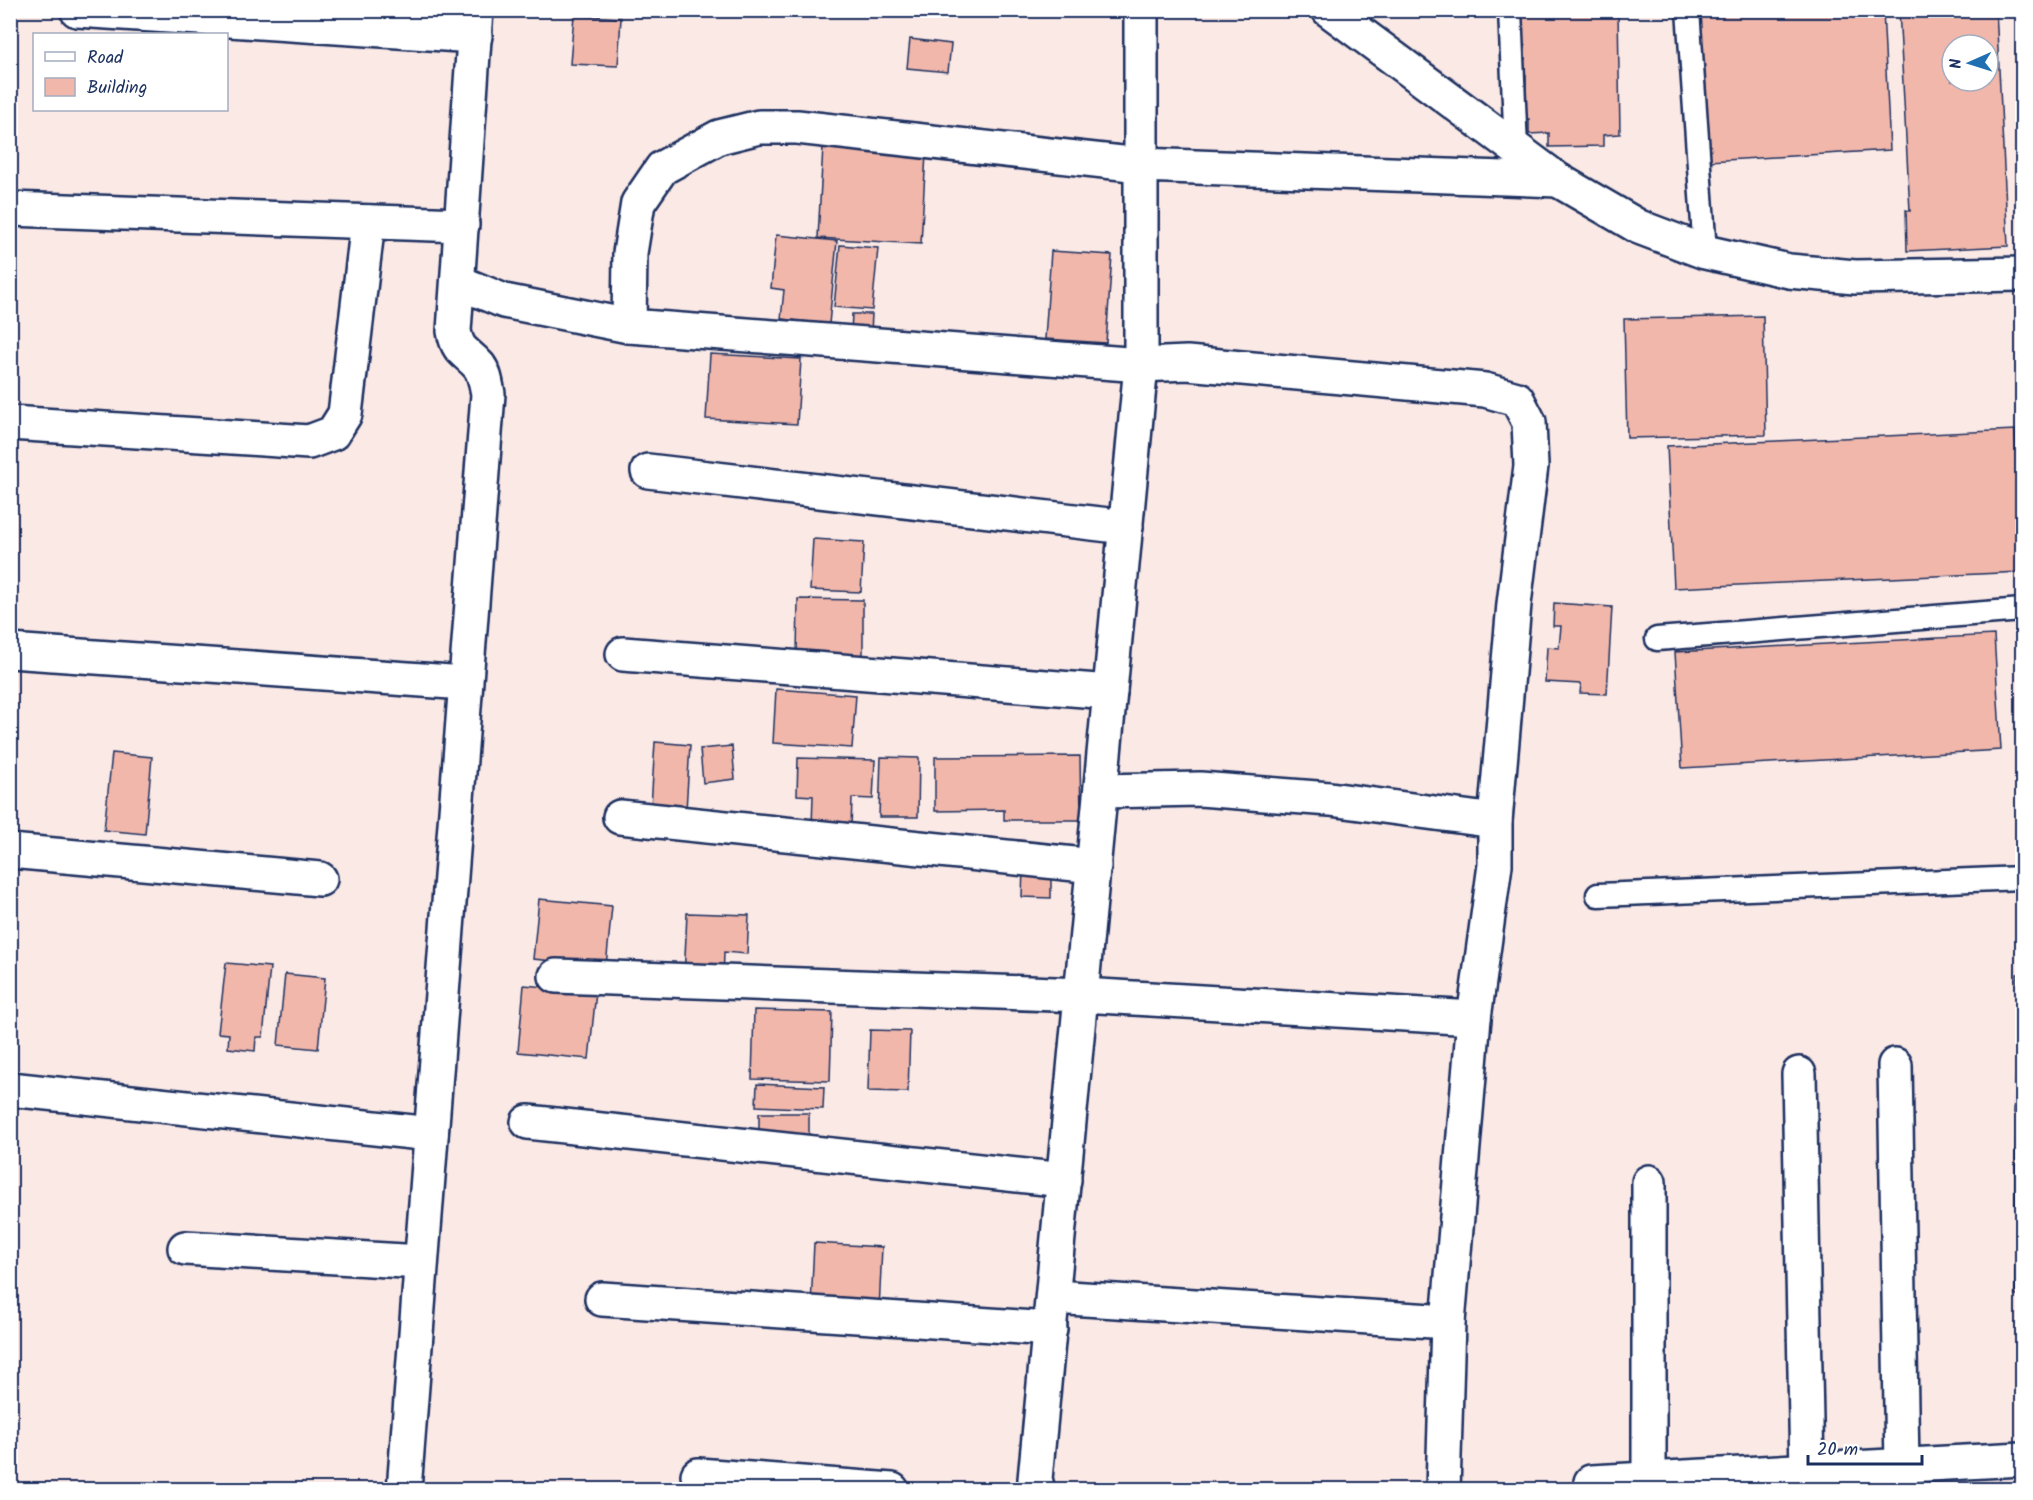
<svg xmlns="http://www.w3.org/2000/svg" width="2033" height="1500" font-family="Kalam,sans-serif">
  <style>
    .building { fill: #f1b7aa; stroke: #1b2f5e; stroke-width: 1.5; fill-rule: evenodd }
    .lines { fill: none; stroke-linecap: round; stroke-linejoin: round }
    .lane-casing { stroke: #1b2f5e; stroke-width: 27 }
    .street-casing { stroke: #1b2f5e; stroke-width: 38 }
    .lane { stroke: #fff; stroke-width: 22 }
    .street { stroke: #fff; stroke-width: 33 }
  </style>
  <rect width="100%" height="100%" fill="#fbe9e6"/>
  <filter id="ink" filterUnits="userSpaceOnUse"><feTurbulence type="fractalNoise" baseFrequency=".0167" numOctaves="2"/><feDisplacementMap in="SourceGraphic" scale="12" xChannelSelector="R" yChannelSelector="G"/><feConvolveMatrix kernelMatrix="1 2 1 2 8 2 1 2 1" color-interpolation-filters="sRGB"/></filter>
  <g filter="url(#ink)">
    <g class="building">
      <path d="M 1525,10 L 1618,10 L 1620,134 L 1603,135 L 1603,146 L 1549,147 L 1549,133 L 1529,134 L 1529,119 L 1516,119 L 1515,97 L 1526,97 L 1526,76 L 1520,77 L 1519,59 L 1525,59 L 1525,45 L 1519,45 L 1518,16 L 1526,16 Z"/>
      <path d="M 1700,10 L 1883,10 L 1890,150 L 1709,161 Z"/>
      <path d="M 1899,10 L 1996,10 L 2008,246 L 1907,251 L 1906,210 L 1910,211 ZM 1952,45 L 1988,45 L 1988,81 L 1952,81 Z"/>
      <path d="M 574,15 L 621,18 L 618,66 L 570,64 Z"/>
      <path d="M 910,39 L 951,44 L 948,72 L 907,68 Z"/>
      <path d="M 823,146 L 926,153 L 921,244 L 818,238 Z"/>
      <path d="M 776,235 L 837,241 L 829,324 L 781,319 L 784,290 L 771,288 Z"/>
      <path d="M 840,245 L 878,248 L 872,310 L 834,307 Z"/>
      <path d="M 1051,251 L 1112,255 L 1106,343 L 1045,339 Z"/>
      <path d="M 852,314 L 872,314 L 871,332 L 851,332 Z"/>
      <path d="M 1763,316 L 1766,435 L 1627,438 L 1624,319 Z"/>
      <path d="M 710,354 L 801,359 L 797,424 L 706,419 Z"/>
      <path d="M 2015,430 L 2022,572 L 1674,588 L 1667,446 Z"/>
      <path d="M 813,539 L 864,542 L 861,592 L 810,590 Z"/>
      <path d="M 798,599 L 863,600 L 863,658 L 797,654 Z"/>
      <path d="M 1554,603 L 1612,607 L 1607,694 L 1580,693 L 1581,684 L 1545,682 L 1547,647 L 1559,648 L 1561,626 L 1553,626 Z"/>
      <path d="M 1994,635 L 2001,750 L 1682,768 L 1675,652 Z"/>
      <path d="M 776,689 L 856,695 L 852,748 L 773,743 Z"/>
      <path d="M 655,742 L 690,745 L 686,810 L 651,807 Z"/>
      <path d="M 732,746 L 735,779 L 703,783 L 700,749 Z"/>
      <path d="M 112,753 L 152,757 L 145,834 L 104,830 Z"/>
      <path d="M 1080,756 L 1081,820 L 1004,820 L 1004,810 L 935,811 L 935,757 Z"/>
      <path d="M 881,757 L 919,758 L 918,817 L 879,817 Z"/>
      <path d="M 798,758 L 875,760 L 873,799 L 852,798 L 851,829 L 812,827 L 813,796 L 797,795 Z"/>
      <path d="M 1023,868 L 1051,869 L 1051,898 L 1022,897 Z"/>
      <path d="M 539,899 L 612,906 L 606,966 L 533,959 Z"/>
      <path d="M 687,913 L 749,915 L 747,954 L 724,952 L 723,981 L 684,979 Z"/>
      <path d="M 226,963 L 270,967 L 263,1037 L 256,1037 L 255,1051 L 228,1048 L 229,1034 L 218,1033 Z"/>
      <path d="M 285,974 L 325,978 L 318,1049 L 278,1045 Z"/>
      <rect x="2017" y="974" width="5" height="89"/>
      <path d="M 524,985 L 596,992 L 589,1059 L 518,1052 Z"/>
      <path d="M 754,1010 L 832,1012 L 830,1081 L 752,1079 Z"/>
      <path d="M 870,1030 L 910,1031 L 908,1092 L 868,1091 Z"/>
      <path d="M 2016,1066 L 2022,1066 L 2022,1113 L 2014,1113 Z"/>
      <path d="M 757,1084 L 824,1087 L 823,1109 L 756,1106 Z"/>
      <rect x="759" y="1113" width="50" height="28"/>
      <path d="M 2016,1116 L 2022,1116 L 2022,1204 L 2015,1204 Z"/>
      <path d="M 2016,1207 L 2022,1207 L 2022,1295 L 2015,1295 Z"/>
      <path d="M 814,1243 L 882,1247 L 879,1310 L 811,1306 Z"/>
    </g>
    <g class="lines">
      <g class="lane-casing">
        <g id="lane">
          <path d="M 1510,10 L 1516,149"/>
          <path d="M 1688,10 L 1705,252"/>
          <path d="M 1657,639 L 2022,610"/>
          <path d="M 1598,895 L 2022,878"/>
        </g>
      </g>
      <g class="street-casing">
        <g id="street">
          <path d="M 77,10 L 475,36"/>
          <path d="M 1329,10 L 1558,180 L 1639,227 L 1705,252 L 1789,271 L 1855,277 L 2022,274"/>
          <path d="M 10,209 L 462,225"/>
          <path d="M 458,282 L 504,301 L 629,326 L 1141,365 L 1187,363 L 1485,390 L 1517,399 L 1529,422 L 1531,466 L 1514,604 L 1495,821 L 1495,865 L 1474,1018 L 1448,1322 L 1443,1490"/>
          <path d="M 629,326 L 630,253 L 638,203 L 662,168 L 719,137 L 759,127 L 797,127 L 1140,165 L 1558,180"/>
          <path d="M 10,423 L 309,442 L 333,433 L 345,414 L 368,222"/>
          <path d="M 648,471 L 1126,527"/>
          <path d="M 10,651 L 465,683"/>
          <path d="M 623,654 L 1110,692"/>
          <path d="M 1101,791 L 1200,789 L 1330,799 L 1495,821"/>
          <path d="M 620,817 L 1094,866"/>
          <path d="M 10,851 L 320,879"/>
          <path d="M 556,976 L 1082,995 L 1474,1018"/>
          <path d="M 1895,1065 L 1902,1466"/>
          <path d="M 1799,1074 L 1807,1471"/>
          <path d="M 10,1089 L 431,1134"/>
          <path d="M 528,1122 L 1064,1180"/>
          <path d="M 1649,1182 L 1649,1479"/>
          <path d="M 185,1248 L 421,1262"/>
          <path d="M 1053,1297 L 1448,1322"/>
          <path d="M 602,1299 L 1050,1329"/>
          <path d="M 698,1475 L 892,1490"/>
          <path d="M 1591,1482 L 2022,1459"/>
          <path d="M 404,1490 L 488,394 C 486,384 485,374 479,366 C 466,351 458,353 454,331 L 476,10"/>
          <path d="M 1038,1490 L 1035,1479 L 1141,365 L 1141,10"/>
        </g>
      </g>
      <use href="#lane" class="lane"/>
      <use href="#street" class="street"/>
    </g>
  </g>
  <rect width="2033" height="1500" fill="none" stroke="#fff" stroke-width="36"/>
  <rect x="18" y="18" width="1997" height="1464" fill="none" stroke="#1b2f5e" stroke-width="2" filter="url(#ink)"/>
  <rect x="33" y="33" width="195" height="78" fill="#ffffff" stroke="#a4acbf" stroke-width="1.5"/>
  <rect x="45" y="52" width="30" height="9" fill="#ffffff" stroke="#a4acbf" stroke-width="1.5"/>
  <text x="87" y="63" font-size="18" fill="#1b2f5e">Road</text>
  <rect x="45" y="78" width="30" height="18" fill="#f1b7aa" stroke="#a4acbf" stroke-width="1.5"/>
  <text x="87" y="93" font-size="18" fill="#1b2f5e">Building</text>
  <g transform="translate(1970 63) rotate(267)"><circle r="28" fill="#ffffff" stroke="#a4acbf" stroke-width="1.5"/>
  <path d="M0-4.5L10 22L0 15L-10 22Z" fill="#1f6fb2"/>
  <text y="-9" font-size="16" font-weight="bold" text-anchor="middle" fill="#1b2f5e">N</text>
  </g>
  <path d="M1808 1455v9h114v-9" fill="none" stroke="#1b2f5e" stroke-width="3"/>
  <text x="1817" y="1455" font-size="18" fill="#1b2f5e" stroke="#ffffff" stroke-width="4.5" paint-order="stroke">20 m</text>
</svg>
